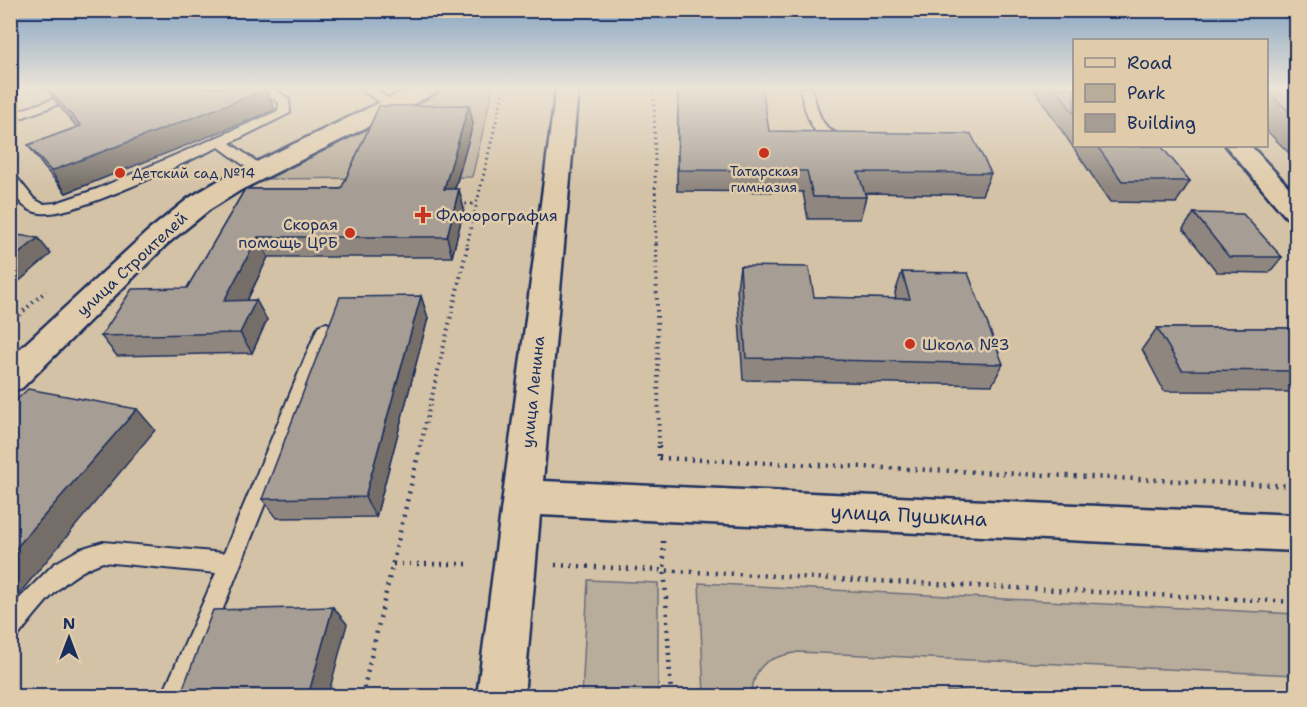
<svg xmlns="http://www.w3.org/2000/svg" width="1307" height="707" font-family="'Shantell Sans',sans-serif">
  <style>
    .green { fill: #b8ac9b; stroke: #6a6e7c; stroke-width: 1.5 }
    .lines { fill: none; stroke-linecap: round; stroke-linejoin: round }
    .service-casing { stroke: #1b2f5e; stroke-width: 4 }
    .minor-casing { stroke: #1b2f5e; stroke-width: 5 }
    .secondary-casing { stroke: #1b2f5e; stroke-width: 5 }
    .path-far2 { stroke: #1b2f5e; stroke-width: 3; stroke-dasharray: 1.5 4; stroke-linecap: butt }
    .path-far1 { stroke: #1b2f5e; stroke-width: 4; stroke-dasharray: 1.5 4.5; stroke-linecap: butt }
    .path { stroke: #1b2f5e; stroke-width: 4.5; stroke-dasharray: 2 6; stroke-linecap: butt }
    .service { fill: #e0cbaa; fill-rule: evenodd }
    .minor { fill: #e0cbaa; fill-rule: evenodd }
    .secondary { fill: #e0cbaa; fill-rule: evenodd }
    .wall { fill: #8f877f; stroke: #1b2f5e; stroke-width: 1.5 }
    .shaded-wall { fill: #746e68; stroke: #1b2f5e; stroke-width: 1.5 }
    .building { fill: #a69d94; stroke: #1b2f5e; stroke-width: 1.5 }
    .poi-dot { fill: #c8321e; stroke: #e0cbaa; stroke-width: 2 }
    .labels { text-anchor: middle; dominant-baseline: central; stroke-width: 5; stroke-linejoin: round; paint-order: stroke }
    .far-poi-label { font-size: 14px; fill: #1b2f5e; stroke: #e0cbaa }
    .poi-label { font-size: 16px; fill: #1b2f5e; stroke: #e0cbaa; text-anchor: start }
    .street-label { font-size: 16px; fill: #1b2f5e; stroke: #e0cbaa }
    .near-street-label { font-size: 20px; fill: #1b2f5e; stroke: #e0cbaa }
  </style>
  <rect width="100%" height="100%" fill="#d4c2a6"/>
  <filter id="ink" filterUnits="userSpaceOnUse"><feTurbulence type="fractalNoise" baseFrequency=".0167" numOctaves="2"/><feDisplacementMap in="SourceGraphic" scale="12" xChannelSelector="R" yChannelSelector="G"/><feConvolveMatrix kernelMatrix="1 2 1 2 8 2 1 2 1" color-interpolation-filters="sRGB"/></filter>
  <g filter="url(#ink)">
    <g class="green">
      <path d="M 450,88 L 493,88 L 472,177 L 268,179 Z"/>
      <path d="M 588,580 L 658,583 L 658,696 L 582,696 Z"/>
      <path d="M 699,583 L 1296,614 L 1296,675 L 798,652 C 767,659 755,662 751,696 L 704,696 Z"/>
      <path d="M 947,691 L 1077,696 L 949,696 Z"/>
    </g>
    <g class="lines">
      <g class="service-casing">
        <g id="service">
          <path d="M 85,88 L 102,88 L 10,122 L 10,114 Z"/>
          <path d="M 259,88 L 272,88 L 289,99 L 290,113 L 230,143 L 264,167 L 264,173 L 254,173 L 219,147 C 182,163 76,217 41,213 C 21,211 10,192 10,174 L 15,175 L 34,199 L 43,204 L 56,203 L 97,189 L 278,111 L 279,103 Z"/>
          <path d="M 359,88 L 373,88 L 398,105 L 392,109 L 388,108 Z"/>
          <path d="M 800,88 L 812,88 C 818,111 819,130 846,137 L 846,143 C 813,150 805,111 800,88 Z"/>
          <path d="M 326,323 L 332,325 L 335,329 L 188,696 L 162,696 L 216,573 L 103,562 C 65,574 42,606 19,635 L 10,639 L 10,608 L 54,564 L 80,549 L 103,542 L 224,553 L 317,329 L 320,325 Z"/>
        </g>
      </g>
      <g class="minor-casing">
        <g id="minor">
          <path d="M 410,88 L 438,88 L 435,93 L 241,190 L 209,210 L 167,244 L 22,388 L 10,392 L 10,358 L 147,232 L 189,198 L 223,178 Z"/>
          <path d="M 1226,146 L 1251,146 L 1296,195 L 1296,219 L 1286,217 Z"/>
        </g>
      </g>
      <g class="secondary-casing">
        <path id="secondary" d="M 556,88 L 578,88 L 543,481 L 1296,515 L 1296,551 L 540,515 L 524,696 L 477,696 Z"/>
      </g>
      <g class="path-far2">
        <path d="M 654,88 L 656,245"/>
        <path d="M 460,204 L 475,204"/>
        <path d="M 467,245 L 504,88"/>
      </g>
      <g class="path-far1">
        <path d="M 656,244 L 659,447"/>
        <path d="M 10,323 L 46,291"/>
        <path d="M 420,447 L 468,244"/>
      </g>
      <g class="path">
        <path d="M 659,446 L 659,459"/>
        <path d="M 659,458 L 1296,486"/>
        <path d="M 663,541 L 671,696"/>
        <path d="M 393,564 L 473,564"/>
        <path d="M 555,565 L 1296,602"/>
        <path d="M 362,696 L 420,446"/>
      </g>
      <use href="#service" class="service"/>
      <use href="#minor" class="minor"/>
      <use href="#secondary" class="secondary"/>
    </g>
    <g class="wall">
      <path d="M 46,88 L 266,90 L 275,110 L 66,193 L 43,166 L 28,145 L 77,127 L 59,106 Z"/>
      <path d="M 678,88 L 762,88 L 769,131 L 991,173 L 982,195 L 865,193 L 866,197 L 860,219 L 808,219 L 803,192 L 677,191 Z"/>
      <path d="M 1033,88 L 1074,88 L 1074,146 L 1161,146 L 1190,181 L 1176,203 L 1110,202 Z"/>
      <path d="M 1266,88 L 1296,88 L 1296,160 L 1266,130 Z"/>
      <path d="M 469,105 L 473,124 L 455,189 L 464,209 L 452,257 L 268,257 L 247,301 L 256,300 L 267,320 L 252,353 L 117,356 L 101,336 L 187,288 L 245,189 L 341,189 Z"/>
      <path d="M 1194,213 L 1282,257 L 1269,273 L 1217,272 L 1183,229 Z"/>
      <path d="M 740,266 L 814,297 L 896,299 L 895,293 L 902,272 L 1003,364 L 992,385 L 743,380 L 737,288 Z"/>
      <path d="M 421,296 L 428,318 L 376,517 L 277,518 L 262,499 Z"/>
      <path d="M 1157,328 L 1296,328 L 1296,392 L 1164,391 L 1142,349 Z"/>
    </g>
    <g class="shaded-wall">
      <path d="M 266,90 L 275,110 L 66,193 L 51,171 Z"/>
      <path d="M 469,105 L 473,124 L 449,209 L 444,189 Z"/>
      <path d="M 459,189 L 464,209 L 452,257 L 447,237 Z"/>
      <path d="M 258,237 L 268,257 L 237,321 L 224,301 Z"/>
      <path d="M 38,238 L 51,254 L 10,289 L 10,261 Z"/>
      <path d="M 421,296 L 428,318 L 376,517 L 365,497 Z"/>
      <path d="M 256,300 L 267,320 L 252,353 L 240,333 Z"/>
      <path d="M 137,409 L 155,430 L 10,605 L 10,555 Z"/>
      <path d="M 333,607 L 347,624 L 328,696 L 308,696 Z"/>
    </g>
    <g class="building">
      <path d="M 47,88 L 264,88 L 266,90 L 51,171 L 28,145 L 81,126 Z"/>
      <path d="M 678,88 L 762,88 L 769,131 L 971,134 L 991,173 L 858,172 L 866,197 L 813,197 L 807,171 L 678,170 Z"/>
      <path d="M 1056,88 L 1074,88 L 1074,114 Z"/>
      <path d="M 1266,88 L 1296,88 L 1296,118 L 1266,90 Z"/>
      <path d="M 469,105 L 444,189 L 459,189 L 447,237 L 258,237 L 224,301 L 256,300 L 240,333 L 101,336 L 132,289 L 187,288 L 245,189 L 341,189 L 379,106 Z"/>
      <path d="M 1097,146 L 1161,146 L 1190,181 L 1122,181 Z"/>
      <path d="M 1194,213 L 1243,214 L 1282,257 L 1229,257 Z"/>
      <path d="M 10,234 L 38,238 L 10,261 Z"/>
      <path d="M 740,266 L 809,267 L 814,297 L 910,299 L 902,272 L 968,273 L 1003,364 L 746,358 Z"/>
      <path d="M 421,296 L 365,497 L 262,499 L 340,297 Z"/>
      <path d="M 1157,328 L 1296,328 L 1296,371 L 1182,370 Z"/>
      <path d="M 28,389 L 137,409 L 10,555 L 10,406 Z"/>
      <path d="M 333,607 L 308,696 L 180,696 L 213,610 Z"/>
    </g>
  </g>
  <linearGradient id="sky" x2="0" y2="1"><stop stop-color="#85a4c3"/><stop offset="0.47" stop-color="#ece4d7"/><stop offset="1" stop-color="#ece4d7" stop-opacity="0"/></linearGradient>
  <rect width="1307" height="187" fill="url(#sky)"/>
  <g class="poi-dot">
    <circle cx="764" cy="153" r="6"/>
    <circle cx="120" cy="173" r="6"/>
    <path d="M420 206h6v6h6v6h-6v6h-6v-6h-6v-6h6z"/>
    <circle cx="350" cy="233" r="6"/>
    <circle cx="910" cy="344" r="6"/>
  </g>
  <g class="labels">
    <g class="far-poi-label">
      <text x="764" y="171">Татарская<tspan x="764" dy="16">гимназия</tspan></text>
      <text x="132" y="173" text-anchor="start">Детский сад №14</text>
    </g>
    <g class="poi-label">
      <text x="436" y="215">Флюорография</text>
      <text x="338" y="224" text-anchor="end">Скорая<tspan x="338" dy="18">помощь ЦРБ</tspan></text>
      <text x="922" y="344">Школа №3</text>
    </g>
    <g class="street-label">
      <text transform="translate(132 264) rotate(-43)">улица Строителей</text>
      <text transform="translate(533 392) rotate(-84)">улица Ленина</text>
    </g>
    <g class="near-street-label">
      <text transform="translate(909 515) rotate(3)">улица Пушкина</text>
    </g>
  </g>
  <rect width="1307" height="707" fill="none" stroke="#e0cbaa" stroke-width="36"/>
  <rect x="18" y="18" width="1271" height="671" fill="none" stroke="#1b2f5e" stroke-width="2" filter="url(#ink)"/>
  <rect x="1073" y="39" width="195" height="108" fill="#e0cbaa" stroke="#918d8c" stroke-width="1.5"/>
  <rect x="1085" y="58" width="30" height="9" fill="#e0cbaa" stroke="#918d8c" stroke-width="1.5"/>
  <text x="1127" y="69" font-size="18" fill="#1b2f5e">Road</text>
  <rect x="1085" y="84" width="30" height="18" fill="#b8ac9b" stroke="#918d8c" stroke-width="1.5"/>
  <text x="1127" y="99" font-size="18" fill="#1b2f5e">Park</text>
  <rect x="1085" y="114" width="30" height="18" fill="#a69d94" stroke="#918d8c" stroke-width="1.5"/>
  <text x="1127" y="129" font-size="18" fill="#1b2f5e">Building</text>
  <g transform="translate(69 638)" stroke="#e0cbaa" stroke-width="4.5" paint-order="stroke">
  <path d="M0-4.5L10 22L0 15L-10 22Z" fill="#1b2f5e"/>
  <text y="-9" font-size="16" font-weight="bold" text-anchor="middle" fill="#1b2f5e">N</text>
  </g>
</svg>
